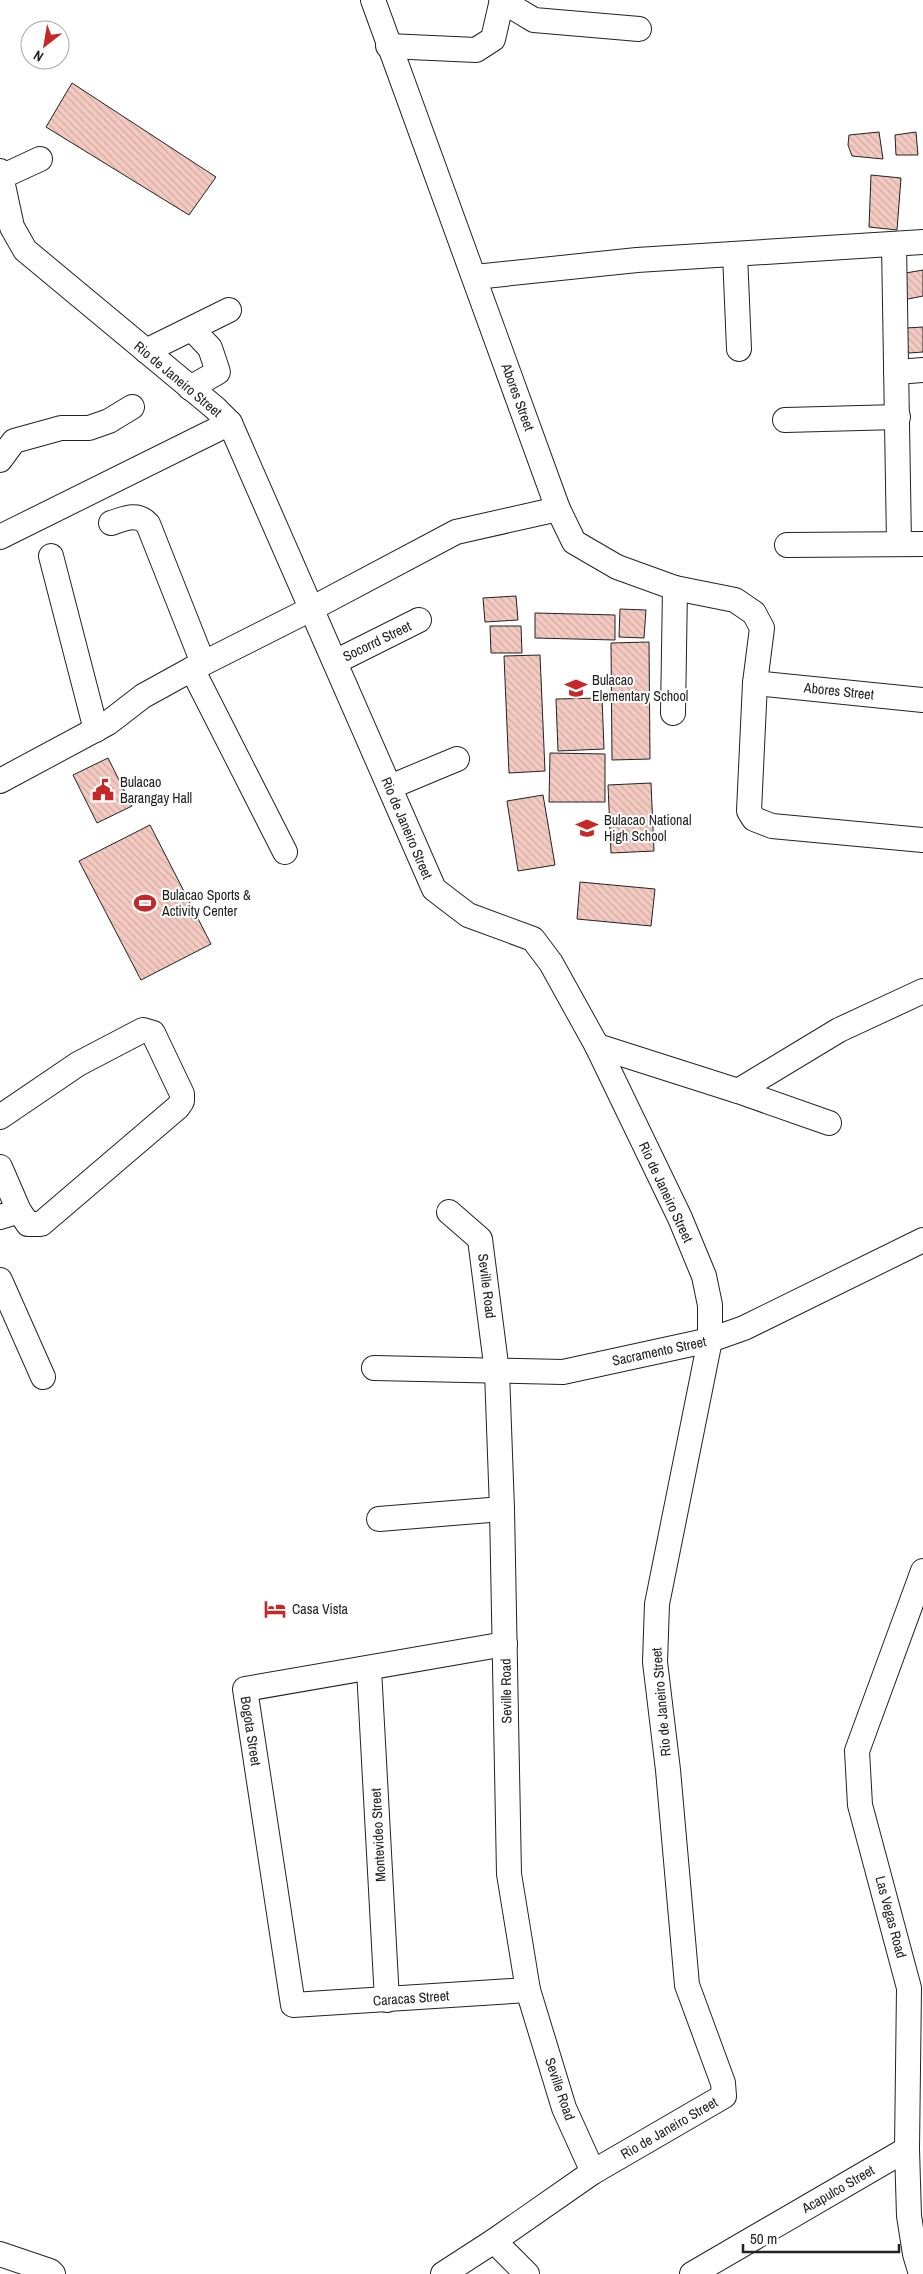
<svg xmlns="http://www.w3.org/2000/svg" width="923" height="2274" font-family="'Archivo Narrow',sans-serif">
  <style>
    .building { fill: url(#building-back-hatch); stroke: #222 }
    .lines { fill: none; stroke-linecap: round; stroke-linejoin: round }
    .minor-casing { stroke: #222; stroke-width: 26 }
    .minor { stroke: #fff; stroke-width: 24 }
    .labels { text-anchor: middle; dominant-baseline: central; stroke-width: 4; stroke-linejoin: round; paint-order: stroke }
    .street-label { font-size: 14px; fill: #222; stroke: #fff }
    .poi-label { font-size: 14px; fill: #222; stroke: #fff; text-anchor: start }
  </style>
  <defs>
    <pattern id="building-back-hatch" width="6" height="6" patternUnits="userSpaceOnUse" patternTransform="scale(1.25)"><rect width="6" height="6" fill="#f3c9c0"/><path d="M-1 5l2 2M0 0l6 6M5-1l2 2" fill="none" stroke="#d0aca5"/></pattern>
  </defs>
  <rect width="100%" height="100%" fill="#fff"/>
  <g class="building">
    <path d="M 72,83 L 216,177 L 189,215 L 46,127 Z"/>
    <path d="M 879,132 L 883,159 L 852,156 L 848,145 L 849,135 Z"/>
    <path d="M 916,132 L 918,155 L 896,155 L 895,135 Z"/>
    <path d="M 871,175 L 901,178 L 897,230 L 869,227 Z"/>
    <path d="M 923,270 L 923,296 L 903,300 L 900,274 Z"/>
    <path d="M 923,327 L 923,352 L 909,353 L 904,342 L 906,328 Z"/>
    <path d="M 516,596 L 518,620 L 485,622 L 483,598 Z"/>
    <path d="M 620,609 L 646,610 L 644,638 L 619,637 Z"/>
    <path d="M 535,613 L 615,615 L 615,640 L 535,638 Z"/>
    <path d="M 490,626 L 521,626 L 522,653 L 491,653 Z"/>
    <path d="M 649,642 L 650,759 L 612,760 L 611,643 Z"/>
    <path d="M 540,655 L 545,771 L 509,773 L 504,656 Z"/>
    <path d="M 602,698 L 604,749 L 558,751 L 556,699 Z"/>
    <path d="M 550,753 L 605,754 L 605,802 L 549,802 Z"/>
    <path d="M 108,758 L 132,806 L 97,823 L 73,775 Z"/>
    <path d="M 651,783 L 654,851 L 611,853 L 608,785 Z"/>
    <path d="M 543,795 L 555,865 L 518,871 L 507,801 Z"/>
    <path d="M 150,825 L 211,944 L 141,980 L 79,861 Z"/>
    <path d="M 580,882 L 655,889 L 651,926 L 577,919 Z"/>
  </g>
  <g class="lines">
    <g class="minor-casing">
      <g id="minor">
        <path d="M 373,0 L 558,509 L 574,542 L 617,567 L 675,588 L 735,600 L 754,613 L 762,628 L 755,683 L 749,811 L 754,819 L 772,826 L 923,840"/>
        <path d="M 501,4 L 514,8 L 534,20 L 639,29"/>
        <path d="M 388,46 L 476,50 L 493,39 L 502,0"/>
        <path d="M 0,171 L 12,227 L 25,250 L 215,408 L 230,423 L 434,889 L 468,915 L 533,939 L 551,963 L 597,1046 L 680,1218 L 704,1276 L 710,1305 L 710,1340 L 657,1604 L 655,1662 L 668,1770 L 687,1985 L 723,2083 L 724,2096 L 593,2172 L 494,2241 L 443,2274"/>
        <path d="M 1,177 L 40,159"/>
        <path d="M 894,244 L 899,543"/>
        <path d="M 735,254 L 739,349"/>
        <path d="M 475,277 L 637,260 L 923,242"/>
        <path d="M 146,351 L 229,310"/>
        <path d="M 896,372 L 923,370"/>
        <path d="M 190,388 L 218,372 L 210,348 L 192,329"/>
        <path d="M 785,420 L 898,417"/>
        <path d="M 0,460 L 14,441 L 61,428 L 89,428 L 109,421 L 132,407"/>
        <path d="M 111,523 C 124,519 137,512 148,524 L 203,663"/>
        <path d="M 0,537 L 230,423"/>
        <path d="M 787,545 L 923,544"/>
        <path d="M 51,556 L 96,730"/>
        <path d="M 335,662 L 419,620"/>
        <path d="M 192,669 L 285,852"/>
        <path d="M 755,683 L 923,700"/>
        <path d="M 673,713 L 675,588"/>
        <path d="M 0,781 L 108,723 L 143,696 L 192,669 L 311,609 L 456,532 L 558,509"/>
        <path d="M 390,787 L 457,759"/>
        <path d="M 597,1046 L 738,1091 L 829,1123"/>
        <path d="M 738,1091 L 839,1030 L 923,991"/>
        <path d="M 0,1117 L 78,1064 L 143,1030 L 153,1033 L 182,1094 L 182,1101 L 178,1107 L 41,1224 L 28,1224 L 19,1211 L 0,1167"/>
        <path d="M 449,1212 L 480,1239 L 497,1372 L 502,1509 L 509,1874 L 528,1990 L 564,2108 L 593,2172"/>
        <path d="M 0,1217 L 19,1211"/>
        <path d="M 0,1280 L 43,1377"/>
        <path d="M 374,1368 L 563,1372 L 710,1340 L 744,1328 L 923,1240"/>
        <path d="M 379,1519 L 502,1509"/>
        <path d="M 505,1644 L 245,1689 L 293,2005 L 528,1990"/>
        <path d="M 369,1669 L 387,2000"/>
        <path d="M 494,2241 L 527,2274"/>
        <path d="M 0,2254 L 50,2271 L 53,2274"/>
        <path d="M 692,2274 L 907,2149"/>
        <path d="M 921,2274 L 915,2254 L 909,2216 L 907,2149 L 909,1988 L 860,1805 L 857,1751 L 923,1571"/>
      </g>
    </g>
    <use href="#minor" class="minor"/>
  </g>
  <defs>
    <g id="school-bare" transform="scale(1.725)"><path d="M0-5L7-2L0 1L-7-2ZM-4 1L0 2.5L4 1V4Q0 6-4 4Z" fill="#c62828" stroke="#fff" stroke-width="2.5" paint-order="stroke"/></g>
    <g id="civic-bare" transform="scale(1.725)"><path d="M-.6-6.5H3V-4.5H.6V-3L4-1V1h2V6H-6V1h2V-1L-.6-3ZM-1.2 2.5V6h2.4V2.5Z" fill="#c62828" stroke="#fff" stroke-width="2.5" paint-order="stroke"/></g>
    <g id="stadium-bare" transform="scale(1.725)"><path d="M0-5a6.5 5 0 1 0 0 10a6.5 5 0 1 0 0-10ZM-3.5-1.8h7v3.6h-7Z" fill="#c62828" stroke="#fff" stroke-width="2.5" paint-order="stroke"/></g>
    <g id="hotel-bare" transform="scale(1.725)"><path d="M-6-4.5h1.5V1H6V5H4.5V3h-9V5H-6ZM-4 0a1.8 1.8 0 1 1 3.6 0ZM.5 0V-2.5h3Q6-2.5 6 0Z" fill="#c62828" stroke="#fff" stroke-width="2.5" paint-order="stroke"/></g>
  </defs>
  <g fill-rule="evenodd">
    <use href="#school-bare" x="576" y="688"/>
    <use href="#civic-bare" x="103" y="790"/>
    <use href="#school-bare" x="587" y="828"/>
    <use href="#stadium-bare" x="145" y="903"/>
    <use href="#hotel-bare" x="275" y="1609"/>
  </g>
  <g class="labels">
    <g class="street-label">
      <text transform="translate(178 379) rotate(40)">Rio de Janeiro Street</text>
      <text transform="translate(518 397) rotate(70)">Abores Street</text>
      <text transform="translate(377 641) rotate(-26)">Socorrd Street</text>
      <text transform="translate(839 691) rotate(6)">Abores Street</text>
      <text transform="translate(407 828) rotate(67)">Rio de Janeiro Street</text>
      <text transform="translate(666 1192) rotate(65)">Rio de Janeiro Street</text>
      <text transform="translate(487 1286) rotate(83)">Seville Road</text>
      <text transform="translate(659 1351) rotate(-12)">Sacramento Street</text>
      <text transform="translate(506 1691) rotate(-91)">Seville Road</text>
      <text transform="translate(661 1702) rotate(-95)">Rio de Janeiro Street</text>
      <text transform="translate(251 1731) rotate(81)">Bogota Street</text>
      <text transform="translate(378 1835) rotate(-93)">Montevideo Street</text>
      <text transform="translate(891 1917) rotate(75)">Las Vegas Road</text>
      <text transform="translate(411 1998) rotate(-4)">Caracas Street</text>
      <text transform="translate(560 2089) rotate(71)">Seville Road</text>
      <text transform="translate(669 2128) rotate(-30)">Rio de Janeiro Street</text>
      <text transform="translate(838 2189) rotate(-30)">Acapulco Street</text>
    </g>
    <g class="poi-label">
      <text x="592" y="680">Bulacao<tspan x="592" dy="16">Elementary School</tspan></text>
      <text x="120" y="782">Bulacao<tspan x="120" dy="16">Barangay Hall</tspan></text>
      <text x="604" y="820">Bulacao National<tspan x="604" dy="16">High School</tspan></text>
      <text x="162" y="895">Bulacao Sports &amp;<tspan x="162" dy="16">Activity Center</tspan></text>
      <text x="292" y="1609">Casa Vista</text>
    </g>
  </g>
  <g transform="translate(45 45) rotate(211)"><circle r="24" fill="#ffffff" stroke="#a7a7a7"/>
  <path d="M0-4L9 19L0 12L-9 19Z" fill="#c62828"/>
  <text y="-8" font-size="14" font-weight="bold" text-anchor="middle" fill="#222222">N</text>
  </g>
  <path d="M743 2244v8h156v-8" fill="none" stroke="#222222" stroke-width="2.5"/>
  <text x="750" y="2244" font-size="15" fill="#222222" stroke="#ffffff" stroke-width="4" paint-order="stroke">50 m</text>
</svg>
